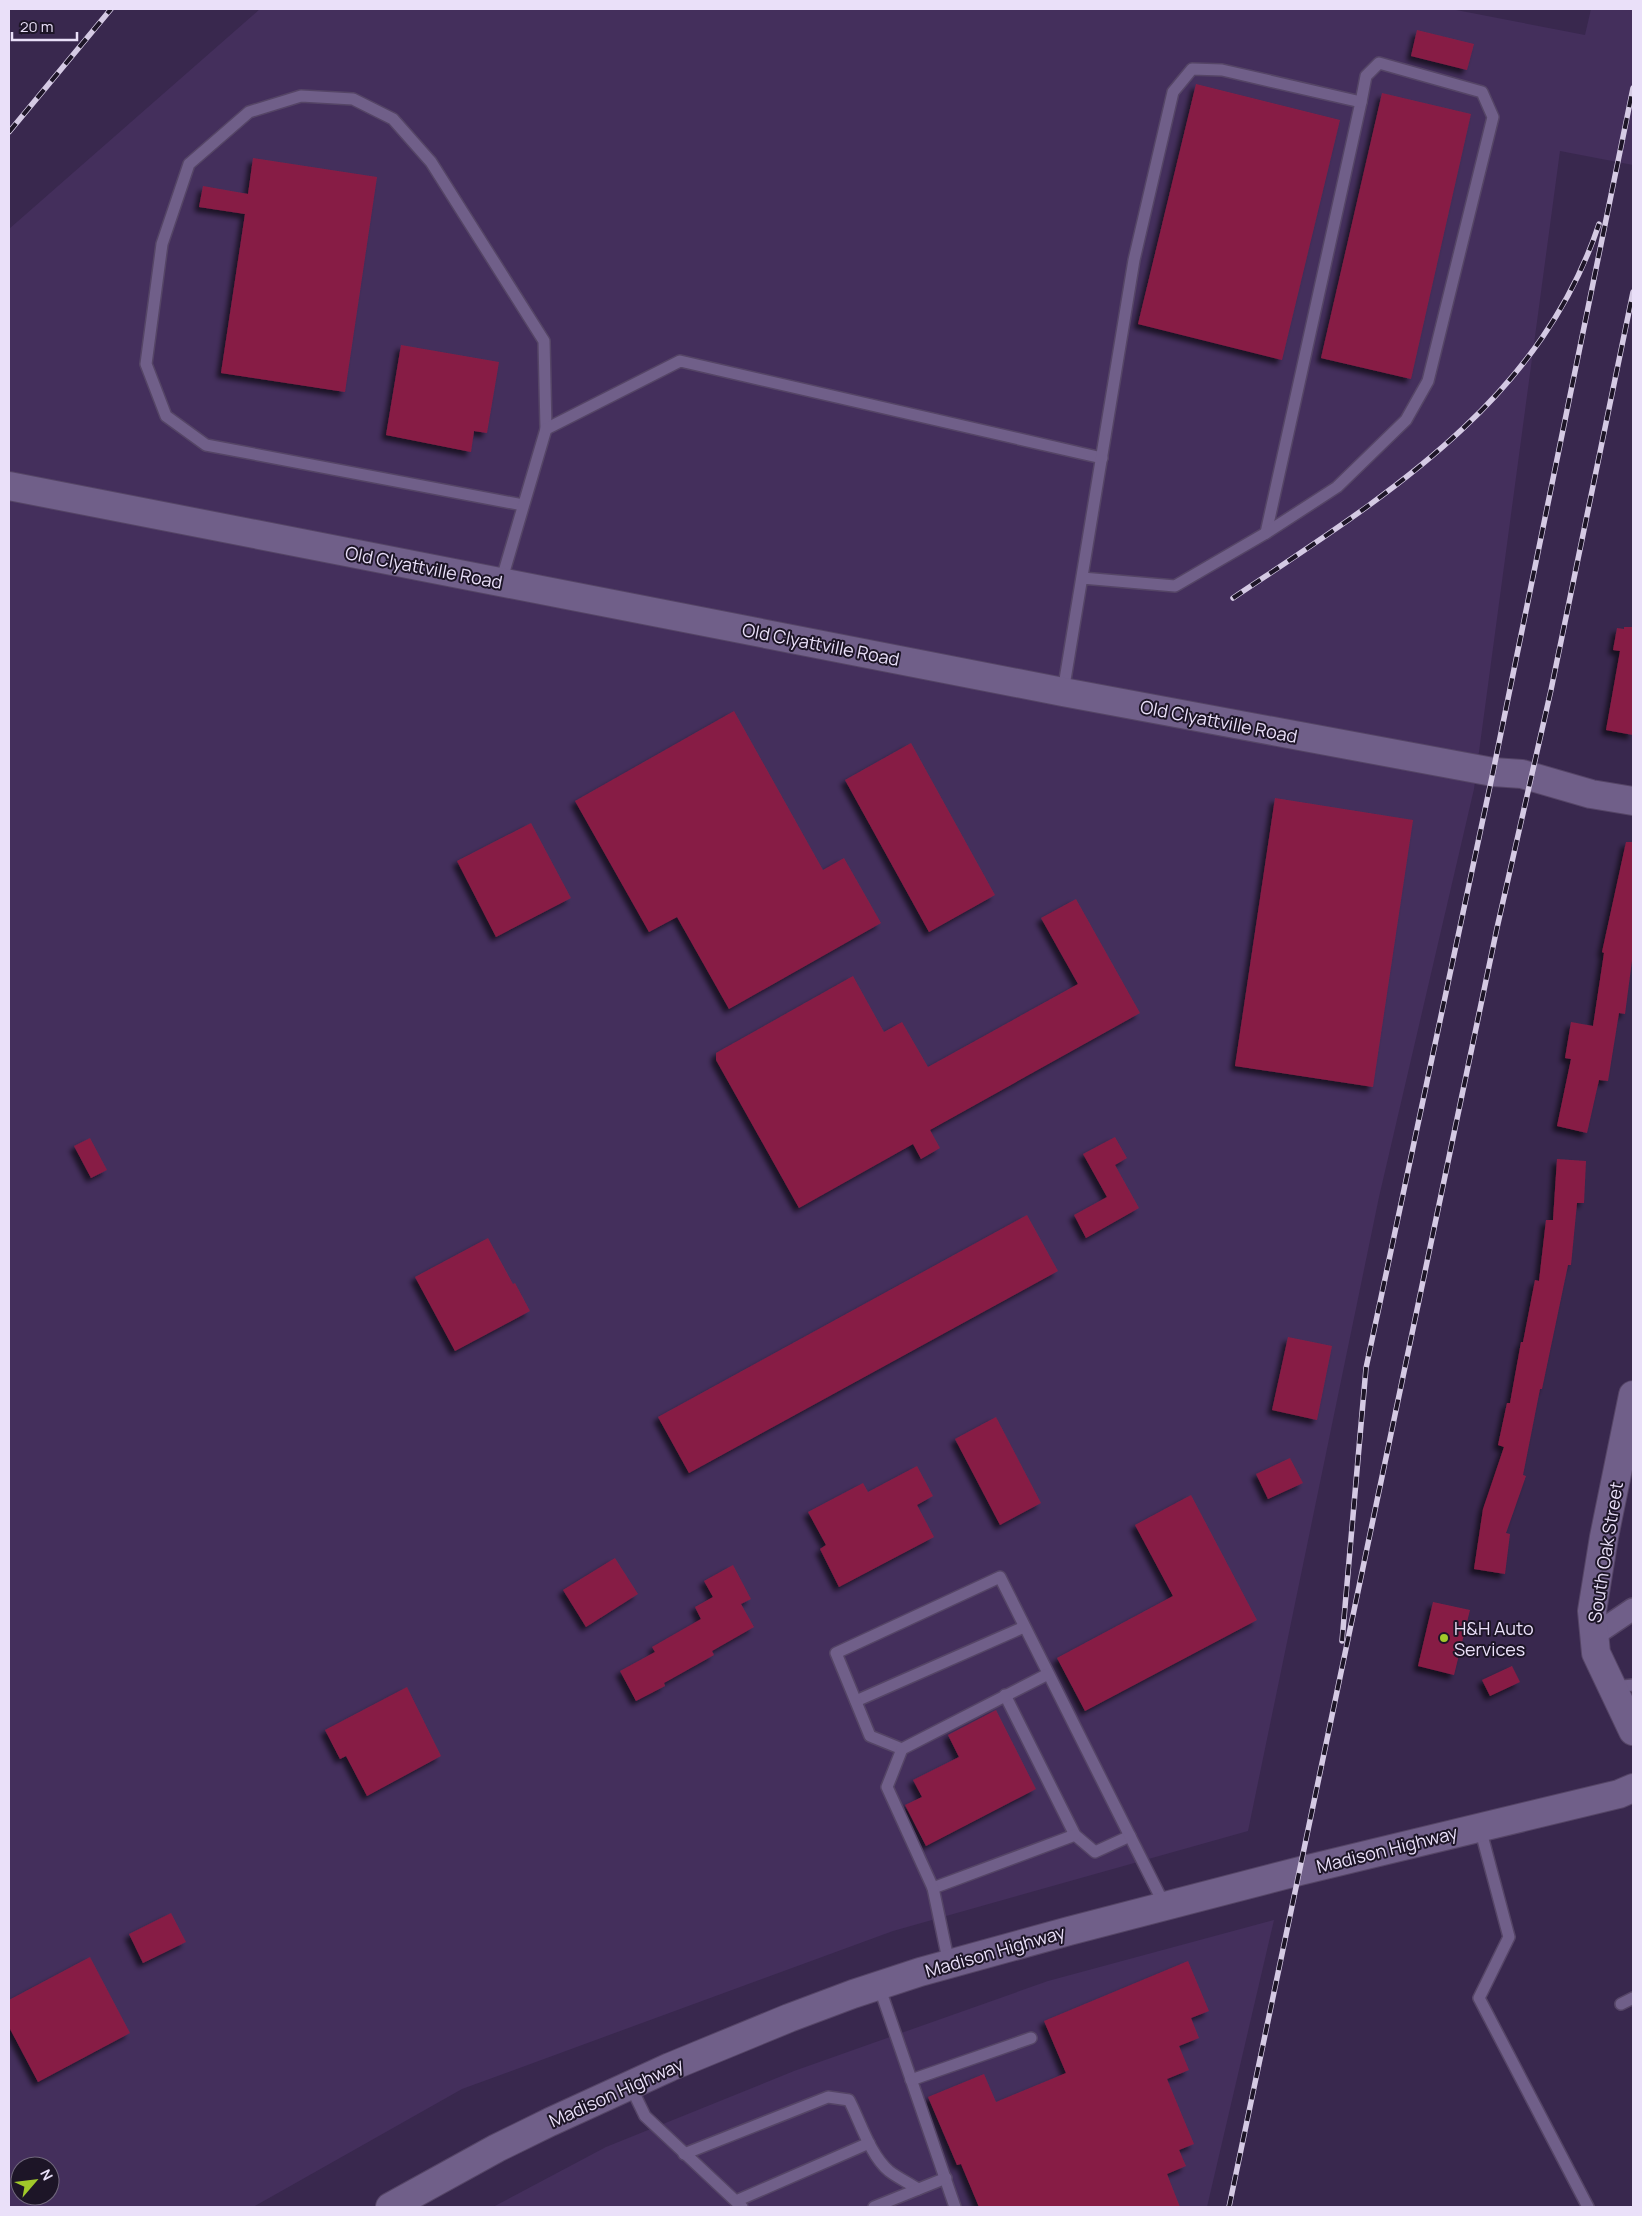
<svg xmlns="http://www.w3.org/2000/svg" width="1642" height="2216" font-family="Manrope,sans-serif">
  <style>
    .built { fill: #442f5c; fill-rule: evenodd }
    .building { fill: #871e45; filter: url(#shadow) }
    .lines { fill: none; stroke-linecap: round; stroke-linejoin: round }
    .lane-casing { stroke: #554566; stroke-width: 14 }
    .street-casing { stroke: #554566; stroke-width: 24 }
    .secondary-casing { stroke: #554566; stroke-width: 30 }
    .lane { stroke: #705f89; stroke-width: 11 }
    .street { stroke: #705f89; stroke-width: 21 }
    .secondary { stroke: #705f89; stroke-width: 28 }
    .rail-casing { stroke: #d5cae4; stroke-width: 5.5 }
    .rail { stroke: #1d1527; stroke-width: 4; stroke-dasharray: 11; stroke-linecap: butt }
    .poi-dot { fill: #a1c92a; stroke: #1d1527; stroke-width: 2 }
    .labels { text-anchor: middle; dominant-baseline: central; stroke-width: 4; stroke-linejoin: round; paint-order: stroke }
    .street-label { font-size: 18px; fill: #eae0f9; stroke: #1d1527 }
    .poi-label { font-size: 18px; fill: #eae0f9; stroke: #1d1527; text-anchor: start }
  </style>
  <defs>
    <filter id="shadow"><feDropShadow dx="-4.5" dy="4.5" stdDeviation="2.5" flood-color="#0009"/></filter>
  </defs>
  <rect width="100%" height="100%" fill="#39284e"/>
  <g class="built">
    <path d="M 260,9 L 1451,9 L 1585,35 L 1591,9 L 1633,9 L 1633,165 L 1560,151 L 1474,789 L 1379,1197 L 1248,1831 L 893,1931 L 462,2089 L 253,2207 L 9,2207 L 9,229 ZM 20,2166 L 50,2166 L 50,2196 L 20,2196 Z"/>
    <path d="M 1274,1920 L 1207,2207 L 493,2207 L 606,2147 L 794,2071 L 1048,1981 Z"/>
  </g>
  <g class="building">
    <path d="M 1417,30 L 1474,44 L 1467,70 L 1411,56 Z"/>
    <path d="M 1196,84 L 1340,120 L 1282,360 L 1138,324 Z"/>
    <path d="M 1382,93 L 1471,114 L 1411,379 L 1321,358 Z"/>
    <path d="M 253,158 L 377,177 L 345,392 L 221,373 L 245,214 L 199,207 L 203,186 L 248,194 Z"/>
    <path d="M 401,345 L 499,362 L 487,433 L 474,431 L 471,452 L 386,435 Z"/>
    <path d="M 1624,627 L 1633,627 L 1633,735 L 1606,730 L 1620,651 L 1613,650 L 1617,628 L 1624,629 Z"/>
    <path d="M 734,711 L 823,870 L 844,858 L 881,923 L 729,1009 L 677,917 L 649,932 L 575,801 Z"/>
    <path d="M 911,743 L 995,895 L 929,932 L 845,780 Z"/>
    <path d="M 1275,798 L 1413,820 L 1373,1087 L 1235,1066 Z"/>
    <path d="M 531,823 L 571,898 L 496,937 L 457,861 Z"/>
    <path d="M 1626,842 L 1633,842 L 1633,953 L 1625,1014 L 1619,1013 L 1608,1081 L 1599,1080 L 1587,1133 L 1557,1126 L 1571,1059 L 1565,1058 L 1571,1022 L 1593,1026 L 1604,953 L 1602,952 Z"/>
    <path d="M 1076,899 L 1140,1013 L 930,1130 L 940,1148 L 921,1159 L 913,1144 L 799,1208 L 716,1060 L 716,1053 L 853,976 L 884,1032 L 902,1022 L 928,1067 L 1078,984 L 1041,918 Z"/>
    <path d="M 1115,1137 L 1127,1158 L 1115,1165 L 1139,1208 L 1086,1238 L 1074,1215 L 1107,1197 L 1083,1154 Z"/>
    <path d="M 90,1138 L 107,1170 L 91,1178 L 74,1146 Z"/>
    <path d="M 1557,1159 L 1586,1161 L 1584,1203 L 1577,1203 L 1571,1265 L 1568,1265 L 1542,1389 L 1540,1389 L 1523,1475 L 1526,1476 L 1506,1533 L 1510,1534 L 1505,1574 L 1474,1569 L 1483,1509 L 1504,1447 L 1498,1445 L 1507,1403 L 1510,1403 L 1521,1342 L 1523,1342 L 1535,1280 L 1539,1281 L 1546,1220 L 1553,1220 Z"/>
    <path d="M 1027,1215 L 1058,1271 L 689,1473 L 658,1417 Z"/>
    <path d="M 488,1238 L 513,1284 L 515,1283 L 530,1311 L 455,1351 L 415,1277 Z"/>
    <path d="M 1288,1337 L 1332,1346 L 1317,1420 L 1272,1410 Z"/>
    <path d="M 996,1417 L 1041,1503 L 1000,1525 L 955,1439 Z"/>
    <path d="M 1290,1458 L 1303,1483 L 1268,1499 L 1256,1474 Z"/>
    <path d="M 917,1466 L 933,1496 L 917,1505 L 934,1537 L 839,1587 L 820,1549 L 826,1545 L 808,1512 L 863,1483 L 868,1492 Z"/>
    <path d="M 1191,1495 L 1257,1620 L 1085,1711 L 1057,1658 L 1173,1596 L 1135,1525 Z"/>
    <path d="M 615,1558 L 638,1594 L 586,1627 L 563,1590 Z"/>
    <path d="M 733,1565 L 751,1599 L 741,1604 L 754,1627 L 712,1651 L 714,1655 L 664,1683 L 665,1686 L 636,1701 L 620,1671 L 655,1652 L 652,1647 L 701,1619 L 695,1607 L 713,1597 L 704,1581 Z"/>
    <path d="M 1433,1602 L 1470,1610 L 1454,1675 L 1418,1666 Z"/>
    <path d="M 1512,1666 L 1520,1682 L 1490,1696 L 1482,1680 Z"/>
    <path d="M 407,1687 L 441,1756 L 367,1796 L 346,1756 L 340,1759 L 325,1730 Z"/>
    <path d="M 996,1710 L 1036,1789 L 926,1846 L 905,1805 L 922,1797 L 913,1780 L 959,1757 L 948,1735 Z"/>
    <path d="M 171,1913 L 186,1942 L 143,1963 L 129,1934 Z"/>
    <path d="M 90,1957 L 130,2033 L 38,2082 L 9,2027 L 9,2000 Z"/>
    <path d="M 1188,1961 L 1209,2011 L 1191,2018 L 1199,2038 L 1179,2046 L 1189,2070 L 1167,2079 L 1194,2144 L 1179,2150 L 1186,2166 L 1167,2174 L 1180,2207 L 979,2207 L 961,2164 L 957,2165 L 928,2097 L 984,2074 L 996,2102 L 1066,2073 L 1044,2021 Z"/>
  </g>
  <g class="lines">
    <g class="lane-casing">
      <g id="lane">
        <path d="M 523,505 L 206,445 L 166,416 L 146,364 L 162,244 L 189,164 L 249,112 L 301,96 L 353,99 L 393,119 L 431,162 L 544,341 L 546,429"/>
        <path d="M 1266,533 L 1361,102"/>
        <path d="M 501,582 L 546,429 L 680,361 L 1102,458"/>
        <path d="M 1063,692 L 1134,260 L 1173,92 L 1192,69 L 1222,70 L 1361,102 L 1366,76 L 1379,63 L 1482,92 L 1493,117 L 1428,381 L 1406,420 L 1337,487 L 1266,533 L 1175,586 L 1082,578"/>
        <path d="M 1613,1687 L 1633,1685"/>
        <path d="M 1005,1695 L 1075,1835 L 1095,1852 L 1130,1836"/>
        <path d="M 856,1701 L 1024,1627"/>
        <path d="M 902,1749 L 870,1736 L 836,1653 L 1000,1577 L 1165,1906"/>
        <path d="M 1480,1828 L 1509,1937 L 1479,1998 L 1588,2207"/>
        <path d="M 933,1888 L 1075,1835"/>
        <path d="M 949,1964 L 933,1888 L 887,1787 L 902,1749 L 1048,1674"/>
        <path d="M 879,1986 L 955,2207"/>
        <path d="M 1621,2004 L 1633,1998"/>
        <path d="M 911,2080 L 1031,2038"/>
        <path d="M 630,2085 L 645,2116 L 742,2207"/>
        <path d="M 684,2154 L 828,2097 L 849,2100 C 860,2121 870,2155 889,2171 C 898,2178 909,2183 918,2189"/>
        <path d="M 736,2201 L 869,2143"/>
        <path d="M 874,2207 L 946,2178"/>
      </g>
    </g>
    <g class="street-casing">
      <path id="street" d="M 1593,1636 L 1633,1609"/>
    </g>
    <g class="secondary-casing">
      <g id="secondary">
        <path d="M 9,486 L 1063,692 L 1493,772 L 1522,774 L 1591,794 L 1633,801"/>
        <path d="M 1633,1395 L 1604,1537 L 1592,1611 L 1596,1653 L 1633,1731"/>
        <path d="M 390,2207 L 497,2148 L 550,2122 L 670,2067 L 789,2018 L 853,1994 L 920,1972 L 1069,1931 L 1300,1871 L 1619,1794 L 1633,1788"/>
      </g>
    </g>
    <use href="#lane" class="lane"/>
    <use href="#street" class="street"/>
    <use href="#secondary" class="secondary"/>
    <g class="rail-casing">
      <g id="rail">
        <path d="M 9,132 L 111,9"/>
        <path d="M 1233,598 C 1382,498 1539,404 1599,224"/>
        <path d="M 1342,1641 L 1366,1368 L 1493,772 L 1633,88"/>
        <path d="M 1229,2207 L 1497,928 L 1551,690 L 1633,292"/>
      </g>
    </g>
    <use href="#rail" class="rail"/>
  </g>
  <circle class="poi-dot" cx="1444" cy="1638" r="5"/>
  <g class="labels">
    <g class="street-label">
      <text transform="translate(424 567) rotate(11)">Old Clyattville Road</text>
      <text transform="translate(821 644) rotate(11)">Old Clyattville Road</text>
      <text transform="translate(1219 721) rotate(11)">Old Clyattville Road</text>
      <text transform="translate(1605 1552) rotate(-81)">South Oak Street</text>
      <text transform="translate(1387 1849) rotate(-14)">Madison Highway</text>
      <text transform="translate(995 1951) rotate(-16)">Madison Highway</text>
      <text transform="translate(616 2092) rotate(-24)">Madison Highway</text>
    </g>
    <g class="poi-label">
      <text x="1454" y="1628">H&amp;H Auto<tspan x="1454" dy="21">Services</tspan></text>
    </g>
  </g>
  <rect width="1642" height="2216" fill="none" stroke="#eae0f9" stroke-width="20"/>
  <g transform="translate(35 2181) rotate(62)"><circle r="24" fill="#1d1527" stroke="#6f667b"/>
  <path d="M0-4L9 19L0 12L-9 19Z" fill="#a1c92a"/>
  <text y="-8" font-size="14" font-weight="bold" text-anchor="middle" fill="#eae0f9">N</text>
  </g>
  <path d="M12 32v8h65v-8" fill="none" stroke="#eae0f9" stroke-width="2.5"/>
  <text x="20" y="32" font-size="15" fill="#eae0f9" stroke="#1d1527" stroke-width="4" paint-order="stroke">20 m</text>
</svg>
